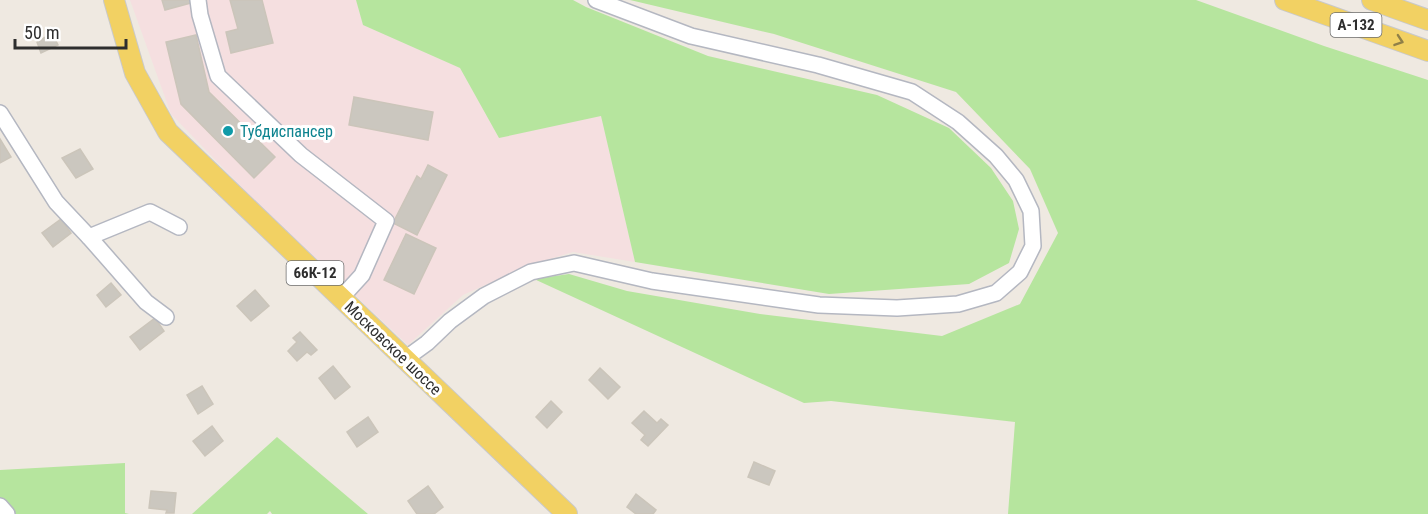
<svg xmlns="http://www.w3.org/2000/svg" width="1428" height="514" font-family="'Roboto Condensed',sans-serif">
  <style>
    .medical { fill: #f5dfe0 }
    .green { fill: #b6e59e }
    .building { fill: #cbc7bf; stroke: #cbc5ba; stroke-width: 1.5 }
    .lines { fill: none; stroke-linecap: round; stroke-linejoin: round }
    .minor-casing { stroke: #b4b7c1; stroke-width: 18 }
    .major-casing { stroke: #c9c9c9; stroke-width: 22 }
    .minor { stroke: #fff; stroke-width: 15 }
    .major { stroke: #f2d163; stroke-width: 20 }
    .oneway { stroke: #908048 }
    .culture-dot { fill: #0f9aa8; stroke: #fff; stroke-width: 2 }
    .labels { text-anchor: middle; dominant-baseline: central; stroke-width: 6; stroke-linejoin: round; paint-order: stroke }
    .shield { fill: #fff; stroke: #6d6d6d; stroke-width: 1.5 }
    .shield-label { font-size: 15px; font-weight: bold; fill: #2e2e2e }
    .culture-label { font-size: 16px; fill: #0d838f; stroke: #fff; text-anchor: start }
    .street-label { font-size: 16px; fill: #2e2e2e; stroke: #fff }
  </style>
  <rect width="100%" height="100%" fill="#efe9e1"/>
  <path class="medical" d="M 130,0 L 356,0 L 363,25 L 460,68 L 499,138 L 601,115 L 635,262 L 573,252 L 530,265 L 463,295 L 408,345 L 257,203 L 171,114 Z"/>
  <g class="green">
    <path d="M 356,0 L 573,0 L 586,7 L 708,56 L 877,95 L 949,128 L 991,168 L 1013,201 L 1019,229 L 1009,263 L 969,284 L 829,294 L 635,262 L 601,116 L 499,138 L 460,68 L 363,25 Z"/>
    <path d="M 630,0 L 1196,0 L 1324,46 L 1428,80 L 1428,514 L 1008,514 L 1015,422 L 831,401 L 804,403 L 534,279 L 569,274 L 627,291 L 760,314 L 942,336 L 1020,304 L 1058,233 L 1030,169 L 956,92 L 774,34 Z"/>
    <path d="M 277,437 L 368,514 L 272,514 L 270,511 L 267,514 L 192,514 Z"/>
    <path d="M 125,463 L 125,513 L 129,514 L 0,514 L 0,470 Z"/>
  </g>
  <g class="building">
    <path d="M 162,0 L 190,0 L 191,3 L 165,10 Z"/>
    <path d="M 230,0 L 262,0 L 273,43 L 231,53 L 226,32 L 238,29 Z"/>
    <path d="M 52,33 L 58,45 L 41,53 L 37,42 Z"/>
    <path d="M 196,35 L 209,92 L 275,157 L 254,178 L 181,104 L 166,42 Z"/>
    <path d="M 354,97 L 433,112 L 428,140 L 349,125 Z"/>
    <path d="M 0,139 L 11,157 L 0,163 Z"/>
    <path d="M 80,149 L 93,169 L 76,178 L 62,158 Z"/>
    <path d="M 428,165 L 447,175 L 417,235 L 393,223 L 417,176 L 421,179 Z"/>
    <path d="M 61,219 L 71,233 L 53,247 L 42,233 Z"/>
    <path d="M 406,234 L 436,248 L 414,294 L 384,280 Z"/>
    <path d="M 111,283 L 121,295 L 106,307 L 97,295 Z"/>
    <path d="M 255,290 L 269,306 L 251,321 L 237,306 Z"/>
    <path d="M 155,318 L 164,331 L 140,350 L 130,337 Z"/>
    <path d="M 300,332 L 317,350 L 311,355 L 307,352 L 297,361 L 288,351 L 297,342 L 293,338 Z"/>
    <path d="M 333,366 L 350,387 L 335,399 L 319,378 Z"/>
    <path d="M 600,368 L 620,387 L 608,399 L 589,380 Z"/>
    <path d="M 202,386 L 213,404 L 198,414 L 187,395 Z"/>
    <path d="M 551,401 L 562,412 L 547,428 L 536,417 Z"/>
    <path d="M 644,411 L 657,423 L 661,419 L 668,425 L 648,446 L 641,440 L 645,435 L 632,423 Z"/>
    <path d="M 368,417 L 378,432 L 357,447 L 347,432 Z"/>
    <path d="M 212,426 L 223,441 L 205,456 L 193,441 Z"/>
    <path d="M 754,462 L 775,471 L 769,485 L 748,477 Z"/>
    <path d="M 428,486 L 443,507 L 434,514 L 417,514 L 408,501 Z"/>
    <path d="M 151,491 L 176,493 L 174,513 L 166,513 L 167,510 L 149,508 Z"/>
    <path d="M 636,494 L 656,510 L 653,514 L 636,514 L 627,507 Z"/>
  </g>
  <g class="lines">
    <g class="minor-casing">
      <g id="minor">
        <path d="M 198,0 L 200,15 L 218,76 L 301,155 L 386,221 L 362,275 L 341,298"/>
        <path d="M 0,113 L 56,202 L 89,237 L 150,212 L 179,227"/>
        <path d="M 89,237 L 146,302 L 166,317"/>
        <path d="M 405,359 L 427,343 L 450,321 L 484,296 L 531,272 L 574,263 L 652,281 L 819,305 L 897,308 L 958,304 L 996,293 L 1020,272 L 1033,246 L 1031,211 L 1016,180 L 996,156 L 958,122 L 912,92 L 818,65 L 691,36 L 596,0"/>
        <path d="M 0,506 L 7,514"/>
      </g>
    </g>
    <g class="major-casing">
      <g id="major">
        <path d="M 114,0 L 135,73 L 168,132 L 567,514"/>
        <path d="M 1285,0 L 1428,51"/>
        <path d="M 1372,0 L 1428,20"/>
      </g>
    </g>
    <use href="#minor" class="minor"/>
    <use href="#major" class="major"/>
  </g>
  <defs><path id="oneway-chevron" d="M-2-3.5L2.5 0L-2 3.5" fill="none" stroke-width="1.6" stroke-linecap="round" stroke-linejoin="round" transform="scale(1.5)"/></defs>
  <use class="oneway" href="#oneway-chevron" transform="translate(1399 41) rotate(19)"/>
  <circle class="culture-dot" cx="228" cy="131" r="6"/>
  <g class="labels">
    <g class="shield">
      <rect x="1330.5" y="13" width="51" height="24" rx="4.5"/>
      <rect x="286.5" y="261" width="57" height="24" rx="4.5"/>
    </g>
    <g class="shield-label">
      <text x="1356" y="25">А-132</text>
      <text x="315" y="273">66К-12</text>
    </g>
    <g class="culture-label">
      <text x="240" y="131">Тубдиспансер</text>
    </g>
    <g class="street-label">
      <text transform="translate(393 348) rotate(44)">Московское шоссе</text>
    </g>
  </g>
  <path d="M15 39v9h111v-9" fill="none" stroke="#2e2e2e" stroke-width="3"/>
  <text x="24" y="39" font-size="18" fill="#2e2e2e" stroke="#ffffff" stroke-width="4.5" paint-order="stroke">50 m</text>
</svg>
